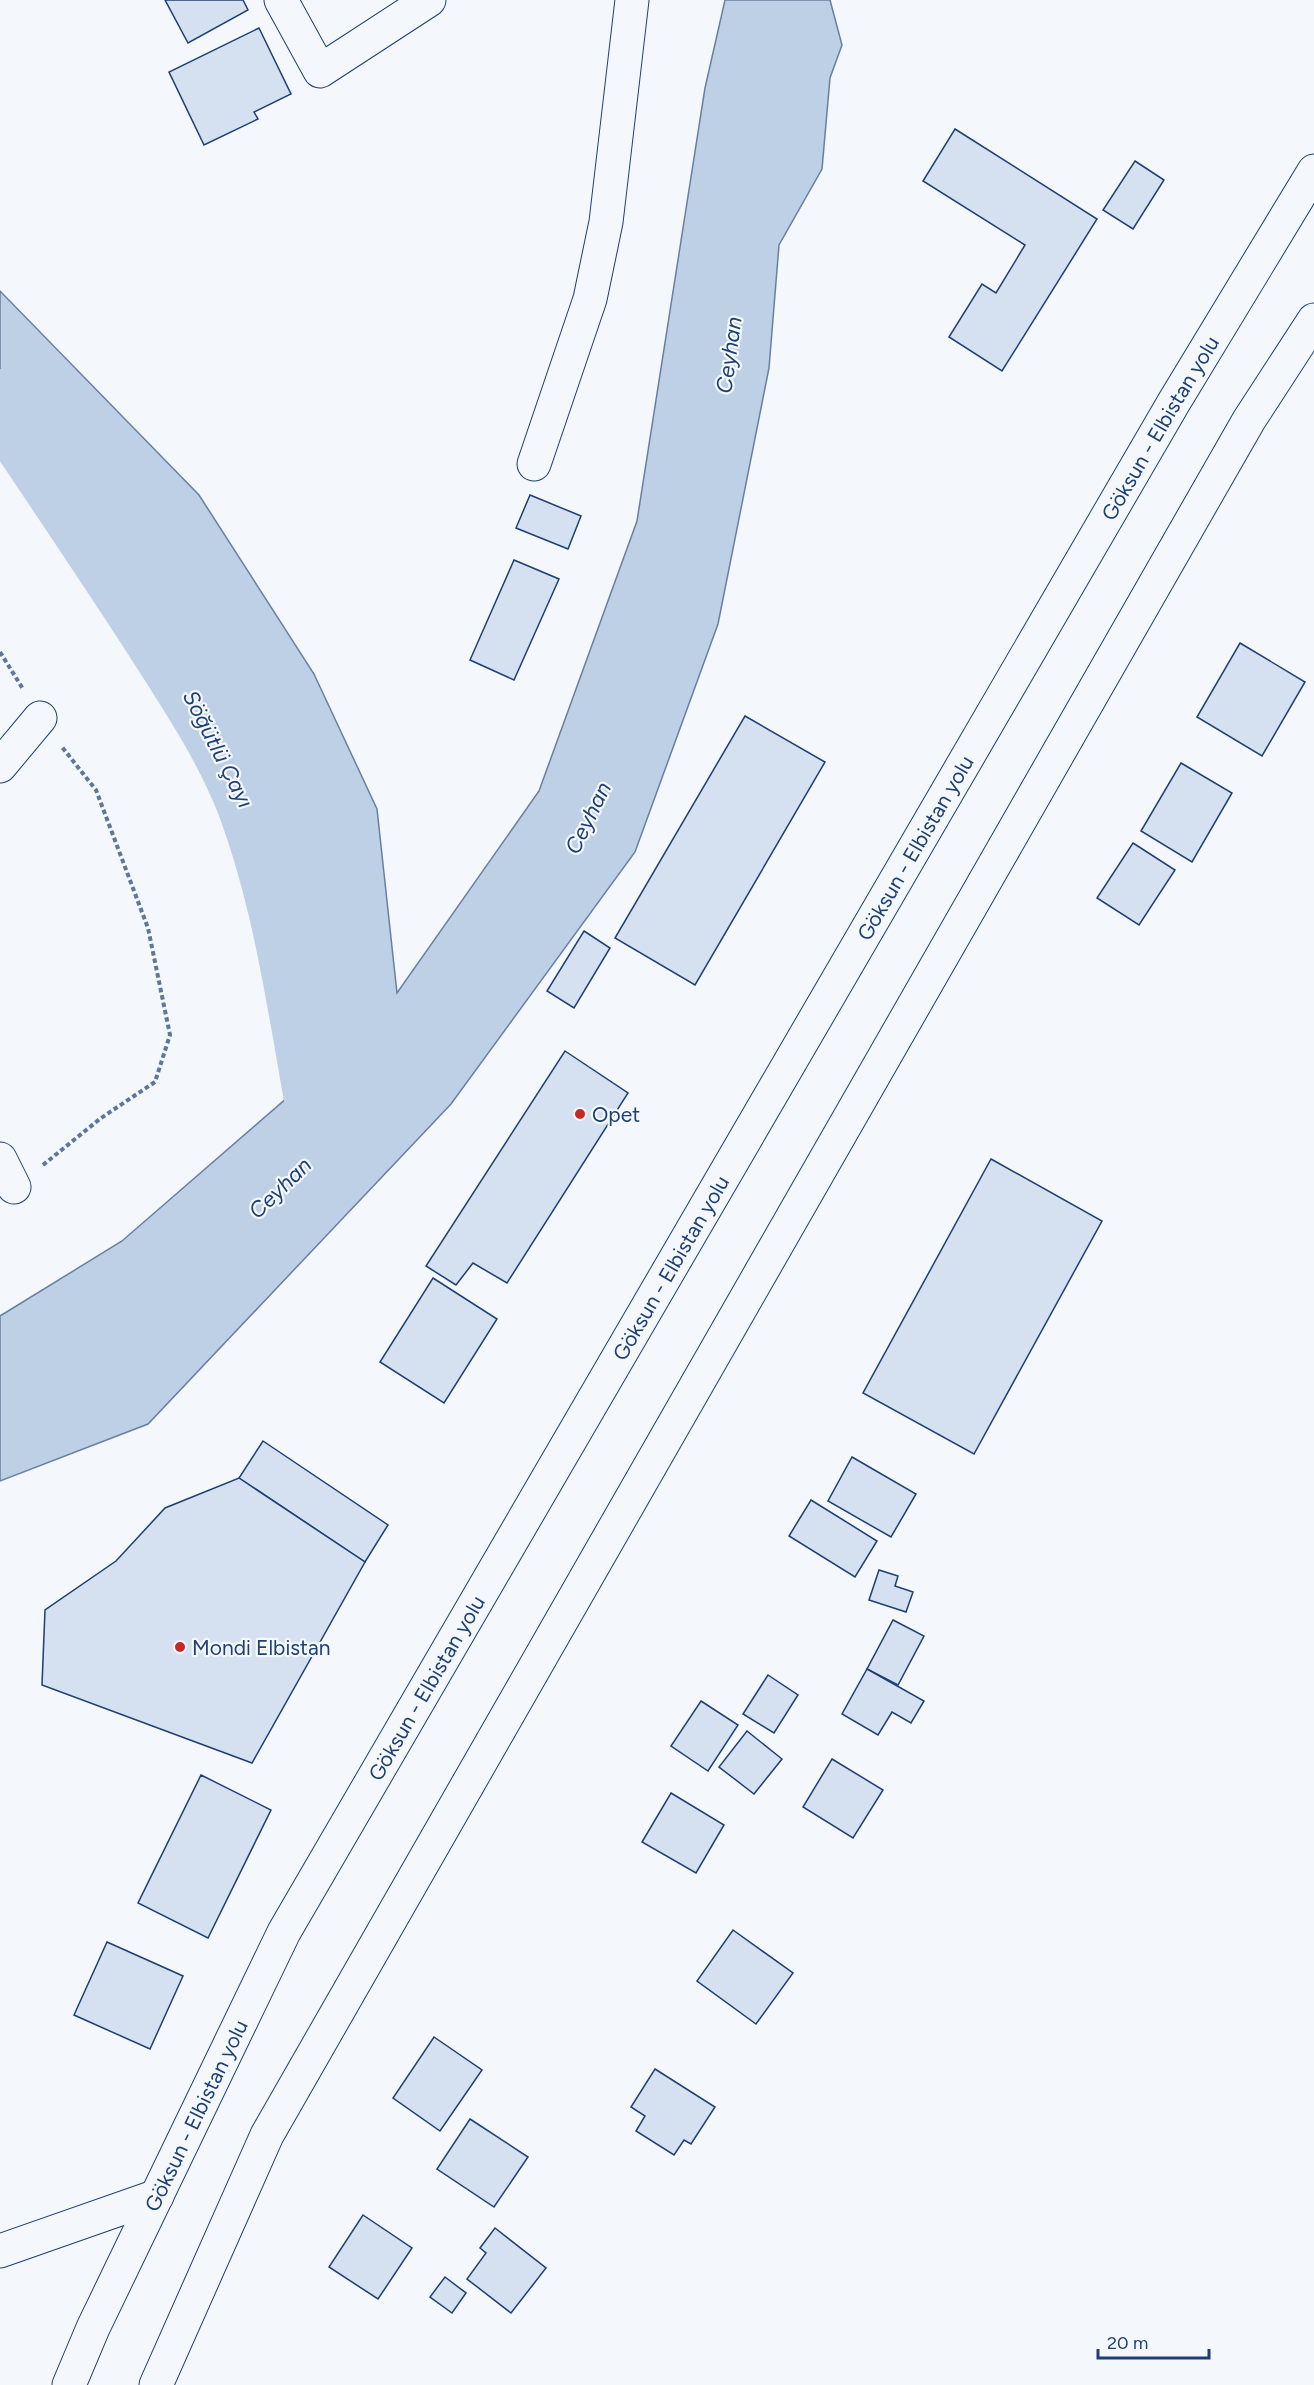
<svg xmlns="http://www.w3.org/2000/svg" width="1314" height="2385" font-family="Figtree,sans-serif">
  <style>
    .water { fill: #bed0e5; stroke: #687fa3; stroke-width: 1.5 }
    .lines { fill: none; stroke-linecap: round; stroke-linejoin: round }
    .river { stroke: #bed0e5; stroke-width: 66 }
    .building { fill: #d5e0f0; stroke: #1d3f73; stroke-width: 1.5 }
    .minor-casing { stroke: #1d3f73; stroke-width: 35 }
    .highway-casing { stroke: #1d3f73; stroke-width: 35 }
    .path { stroke: #5e769c; stroke-width: 4; stroke-dasharray: 4.5 3; stroke-linecap: butt }
    .minor { stroke: #f4f7fb; stroke-width: 33 }
    .highway { stroke: #f4f7fb; stroke-width: 33 }
    .poi-dot { fill: #c62828; stroke: #f4f7fb; stroke-width: 2 }
    .labels { text-anchor: middle; dominant-baseline: central; stroke-width: 4.5; stroke-linejoin: round; paint-order: stroke }
    .street-label { font-size: 21px; fill: #1d3f73; stroke: #f4f7fb }
    .poi-label { font-size: 21px; fill: #1d3f73; stroke: #f4f7fb; text-anchor: start }
    .water-label { font-size: 22px; font-style: italic; fill: #1d3f73; stroke: #f4f7fb }
  </style>
  <rect width="100%" height="100%" fill="#f4f7fb"/>
  <path class="water" d="M 725,0 L 830,0 L 842,45 L 830,78 L 822,169 L 779,245 L 769,368 L 718,624 L 635,852 L 451,1104 L 148,1424 L 0,1481 L 0,1316 L 122,1241 L 311,1077 L 323,991 L 288,856 L 218,683 L 0,431 L 0,291 L 199,495 L 314,674 L 377,809 L 397,993 L 539,791 L 637,521 L 705,88 Z"/>
  <g class="lines">
    <path class="river" d="M 0,402 C 51,478 103,555 153,632 C 188,687 225,741 249,802 C 290,911 303,1028 325,1142"/>
  </g>
  <g class="building">
    <path d="M 165,0 L 243,0 L 248,10 L 188,43 Z"/>
    <path d="M 259,28 L 291,94 L 254,112 L 258,119 L 204,145 L 169,72 Z"/>
    <path d="M 955,129 L 1097,219 L 1002,371 L 949,337 L 982,284 L 996,293 L 1025,245 L 923,181 Z"/>
    <path d="M 1135,161 L 1164,180 L 1133,229 L 1103,210 Z"/>
    <path d="M 530,495 L 581,516 L 568,549 L 516,528 Z"/>
    <path d="M 514,560 L 559,579 L 514,680 L 470,660 Z"/>
    <path d="M 1240,643 L 1305,682 L 1262,756 L 1197,717 Z"/>
    <path d="M 745,716 L 825,762 L 695,985 L 615,938 Z"/>
    <path d="M 1181,763 L 1232,793 L 1192,862 L 1141,831 Z"/>
    <path d="M 1133,843 L 1175,870 L 1139,925 L 1097,898 Z"/>
    <path d="M 584,931 L 610,948 L 574,1008 L 547,991 Z"/>
    <path d="M 565,1051 L 628,1093 L 507,1283 L 473,1263 L 456,1285 L 426,1266 Z"/>
    <path d="M 991,1159 L 1102,1221 L 974,1454 L 863,1393 Z"/>
    <path d="M 433,1278 L 497,1319 L 444,1403 L 380,1362 Z"/>
    <path d="M 263,1441 L 388,1525 L 365,1562 L 239,1478 Z"/>
    <path d="M 852,1457 L 916,1494 L 891,1537 L 828,1501 Z"/>
    <path d="M 239,1478 L 365,1562 L 252,1763 L 42,1685 L 45,1610 L 116,1561 L 165,1508 Z"/>
    <path d="M 811,1500 L 877,1541 L 855,1577 L 789,1536 Z"/>
    <path d="M 879,1570 L 898,1576 L 895,1586 L 913,1592 L 906,1612 L 869,1600 Z"/>
    <path d="M 893,1620 L 924,1636 L 898,1685 L 867,1669 Z"/>
    <path d="M 867,1669 L 924,1701 L 911,1723 L 892,1712 L 878,1735 L 842,1714 Z"/>
    <path d="M 768,1675 L 798,1695 L 774,1733 L 743,1714 Z"/>
    <path d="M 701,1701 L 738,1725 L 708,1771 L 671,1746 Z"/>
    <path d="M 747,1731 L 782,1759 L 754,1794 L 719,1767 Z"/>
    <path d="M 832,1759 L 883,1790 L 853,1838 L 803,1807 Z"/>
    <path d="M 201,1775 L 271,1810 L 208,1938 L 138,1903 Z"/>
    <path d="M 671,1793 L 724,1825 L 696,1873 L 642,1842 Z"/>
    <path d="M 733,1930 L 793,1973 L 756,2024 L 697,1981 Z"/>
    <path d="M 107,1942 L 183,1976 L 150,2049 L 74,2015 Z"/>
    <path d="M 434,2037 L 482,2070 L 440,2131 L 393,2098 Z"/>
    <path d="M 655,2069 L 715,2107 L 691,2144 L 684,2140 L 674,2155 L 636,2131 L 645,2116 L 631,2107 Z"/>
    <path d="M 470,2119 L 528,2157 L 494,2207 L 437,2169 Z"/>
    <path d="M 363,2215 L 412,2248 L 378,2299 L 329,2267 Z"/>
    <path d="M 495,2228 L 546,2268 L 511,2313 L 467,2279 L 486,2253 L 480,2248 Z"/>
    <path d="M 445,2277 L 466,2293 L 452,2313 L 430,2297 Z"/>
  </g>
  <g class="lines">
    <g class="minor-casing">
      <g id="minor">
        <path d="M 281,0 L 320,71 L 429,0"/>
        <path d="M 534,464 L 590,299 L 606,222 L 632,0"/>
        <path d="M 0,766 L 40,718"/>
        <path d="M 0,1159 L 14,1187"/>
        <path d="M 0,2251 L 157,2196"/>
      </g>
    </g>
    <g class="highway-casing">
      <g id="highway">
        <path id="s1" d="M 69,2385 L 93,2328 L 284,1932 L 1174,402 L 1314,171"/>
        <path d="M 156,2385 L 267,2135 L 1249,420 L 1314,320"/>
      </g>
    </g>
    <g class="path">
      <path d="M 0,652 L 23,689"/>
      <path d="M 43,1165 L 101,1118 L 155,1082 L 170,1035 L 148,928 L 96,790 L 62,747"/>
    </g>
    <use href="#minor" class="minor"/>
    <use href="#highway" class="highway"/>
  </g>
  <g class="poi-dot">
    <circle cx="580" cy="1114" r="6"/>
    <circle cx="180" cy="1647" r="6"/>
  </g>
  <g class="labels">
    <g class="street-label">
      <text stroke="none"><textPath href="#s1" startOffset="2242">Göksun - Elbistan yolu</textPath></text>
      <text stroke="none"><textPath href="#s1" startOffset="1756">Göksun - Elbistan yolu</textPath></text>
      <text stroke="none"><textPath href="#s1" startOffset="1270">Göksun - Elbistan yolu</textPath></text>
      <text stroke="none"><textPath href="#s1" startOffset="784">Göksun - Elbistan yolu</textPath></text>
      <text stroke="none"><textPath href="#s1" startOffset="298">Göksun - Elbistan yolu</textPath></text>
    </g>
    <g class="poi-label">
      <text x="592" y="1114">Opet</text>
      <text x="192" y="1647">Mondi Elbistan</text>
    </g>
    <g class="water-label">
      <text transform="translate(729 355) rotate(-82)">Ceyhan</text>
      <text transform="translate(218 749) rotate(63)">Söğütlü Çayı</text>
      <text transform="translate(588 818) rotate(-64)">Ceyhan</text>
      <text transform="translate(280 1188) rotate(-44)">Ceyhan</text>
    </g>
  </g>
  <path d="M1098 2349v9h111v-9" fill="none" stroke="#1d3f73" stroke-width="3"/>
  <text x="1107" y="2349" font-size="18" fill="#1d3f73" stroke="#f4f7fb" stroke-width="4.5" paint-order="stroke">20 m</text>
</svg>
